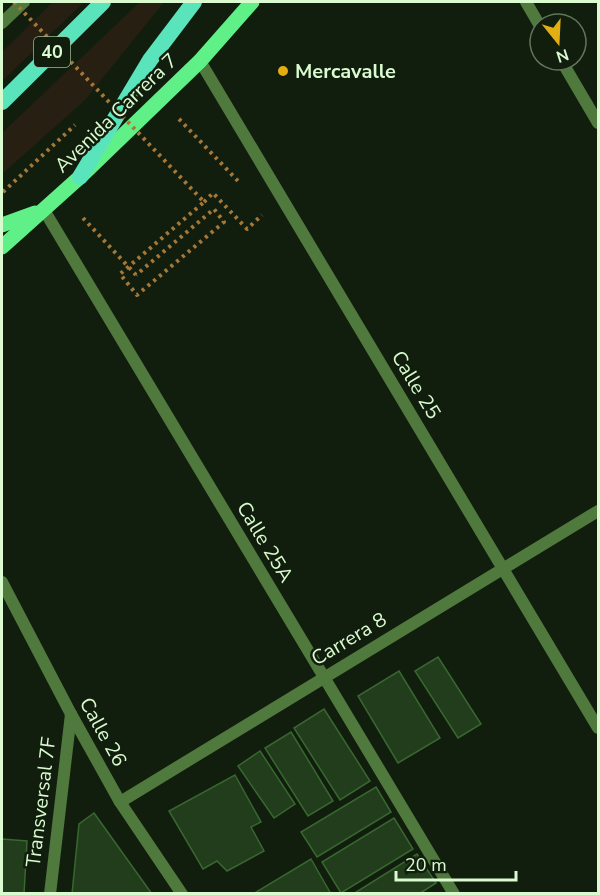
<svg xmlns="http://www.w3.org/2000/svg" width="600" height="895" font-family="'Nunito Sans',sans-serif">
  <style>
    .green { fill: #271f11 }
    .building { fill: #213d1c; stroke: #38672f; stroke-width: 1.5 }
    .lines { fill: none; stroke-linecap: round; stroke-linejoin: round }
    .path { stroke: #a67837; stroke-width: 4; stroke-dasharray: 3 4.5; stroke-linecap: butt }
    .service { stroke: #50793d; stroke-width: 12 }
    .minor { stroke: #50793d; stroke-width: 12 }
    .tertiary { stroke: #50793d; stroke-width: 12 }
    .primary { stroke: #5ff187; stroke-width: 15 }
    .trunk { stroke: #5ae4bc; stroke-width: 16 }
    .path-bridge { stroke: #a67837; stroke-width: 4; stroke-dasharray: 3 4.5; stroke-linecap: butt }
    .poi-dot { fill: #e2ae13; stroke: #111e0e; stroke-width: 2 }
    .labels { text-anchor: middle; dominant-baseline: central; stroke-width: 5; stroke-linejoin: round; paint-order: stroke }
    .shield { fill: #111e0e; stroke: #9db995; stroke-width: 1.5 }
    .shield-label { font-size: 18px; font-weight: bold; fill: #d9fbcf }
    .poi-label { font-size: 20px; font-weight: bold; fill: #d9fbcf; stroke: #111e0e; text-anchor: start }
    .street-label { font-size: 20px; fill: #d9fbcf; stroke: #111e0e }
  </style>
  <rect width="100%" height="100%" fill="#111e0e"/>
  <g class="green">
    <path d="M 53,2 L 84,2 L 2,81 L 2,52 Z"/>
    <path d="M 140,2 L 164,2 L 85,100 L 2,174 L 2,133 Z"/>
  </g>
  <g class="building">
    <path d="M 438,657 L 481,724 L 458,738 L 415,671 Z"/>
    <path d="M 399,671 L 440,738 L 398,763 L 358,696 Z"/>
    <path d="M 324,709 L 370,781 L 340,800 L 294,728 Z"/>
    <path d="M 291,732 L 333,801 L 308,816 L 265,748 Z"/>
    <path d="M 260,751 L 295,804 L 274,818 L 238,766 Z"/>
    <path d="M 235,775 L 261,822 L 251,827 L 264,851 L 227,871 L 217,861 L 203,869 L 169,811 Z"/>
    <path d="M 376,787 L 391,812 L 317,857 L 301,832 Z"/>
    <path d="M 94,813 L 152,894 L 72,894 L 79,824 Z"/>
    <path d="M 394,818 L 413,849 L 341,893 L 322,862 Z"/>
    <path d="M 2,839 L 27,841 L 24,894 L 2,894 Z"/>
    <path d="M 417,854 L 436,883 L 419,894 L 353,894 Z"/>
    <path d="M 311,859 L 331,894 L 253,894 Z"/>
  </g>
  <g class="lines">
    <g class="path">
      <path d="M 179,119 L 238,181"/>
      <path d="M 3,192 L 75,125"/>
      <path d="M 204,202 L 213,193 L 247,229 L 262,215"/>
      <path d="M 83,218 L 136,275"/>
    </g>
    <path class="service" d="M 2,23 L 24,2"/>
    <g class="minor">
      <path d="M 526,2 L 540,26"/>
      <path d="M 561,60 L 598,123"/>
      <path d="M 200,61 L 598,728"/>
      <path d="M 44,210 L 454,894"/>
      <path d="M 120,802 L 598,511"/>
      <path d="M 50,894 L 71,714"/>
    </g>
    <path class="tertiary" d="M 2,582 L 71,714 L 120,802 L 182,894"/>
    <g class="primary">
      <path d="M 2,225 L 35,213"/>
      <path d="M 2,247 L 80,177 L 200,61 L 252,2"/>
    </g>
    <g class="trunk">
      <path d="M 2,102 L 103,2"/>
      <path d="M 80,177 L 150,60 L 194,2"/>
    </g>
    <path class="path-bridge" d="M 14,2 L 204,202 L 120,274 L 137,295 L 224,222 L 214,209 L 136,275"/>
  </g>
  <circle class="poi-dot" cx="283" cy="71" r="6"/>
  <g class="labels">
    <rect class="shield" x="34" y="37" width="36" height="30" rx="4.5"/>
    <g class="shield-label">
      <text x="52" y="52">40</text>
    </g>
    <g class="poi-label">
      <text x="295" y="71">Mercavalle</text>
    </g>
    <g class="street-label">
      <text transform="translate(116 113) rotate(-44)">Avenida Carrera 7</text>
      <text transform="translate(416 385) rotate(59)">Calle 25</text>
      <text transform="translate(265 542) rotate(59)">Calle 25A</text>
      <text transform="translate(349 639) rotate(-31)">Carrera 8</text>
      <text transform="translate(103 732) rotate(61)">Calle 26</text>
      <text transform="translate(41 802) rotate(-83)">Transversal 7F</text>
    </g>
  </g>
  <rect width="600" height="895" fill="none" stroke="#d9fbcf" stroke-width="6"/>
  <g transform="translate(558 42) rotate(162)"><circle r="28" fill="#111e0e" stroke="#61765b" stroke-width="1.5"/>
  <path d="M0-4.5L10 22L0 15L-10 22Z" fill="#e2ae13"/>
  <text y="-9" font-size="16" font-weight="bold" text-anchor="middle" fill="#d9fbcf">N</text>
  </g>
  <path d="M396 871v9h120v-9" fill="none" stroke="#d9fbcf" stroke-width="3"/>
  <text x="405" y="871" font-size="18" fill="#d9fbcf" stroke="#111e0e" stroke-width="4.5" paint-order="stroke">20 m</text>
</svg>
